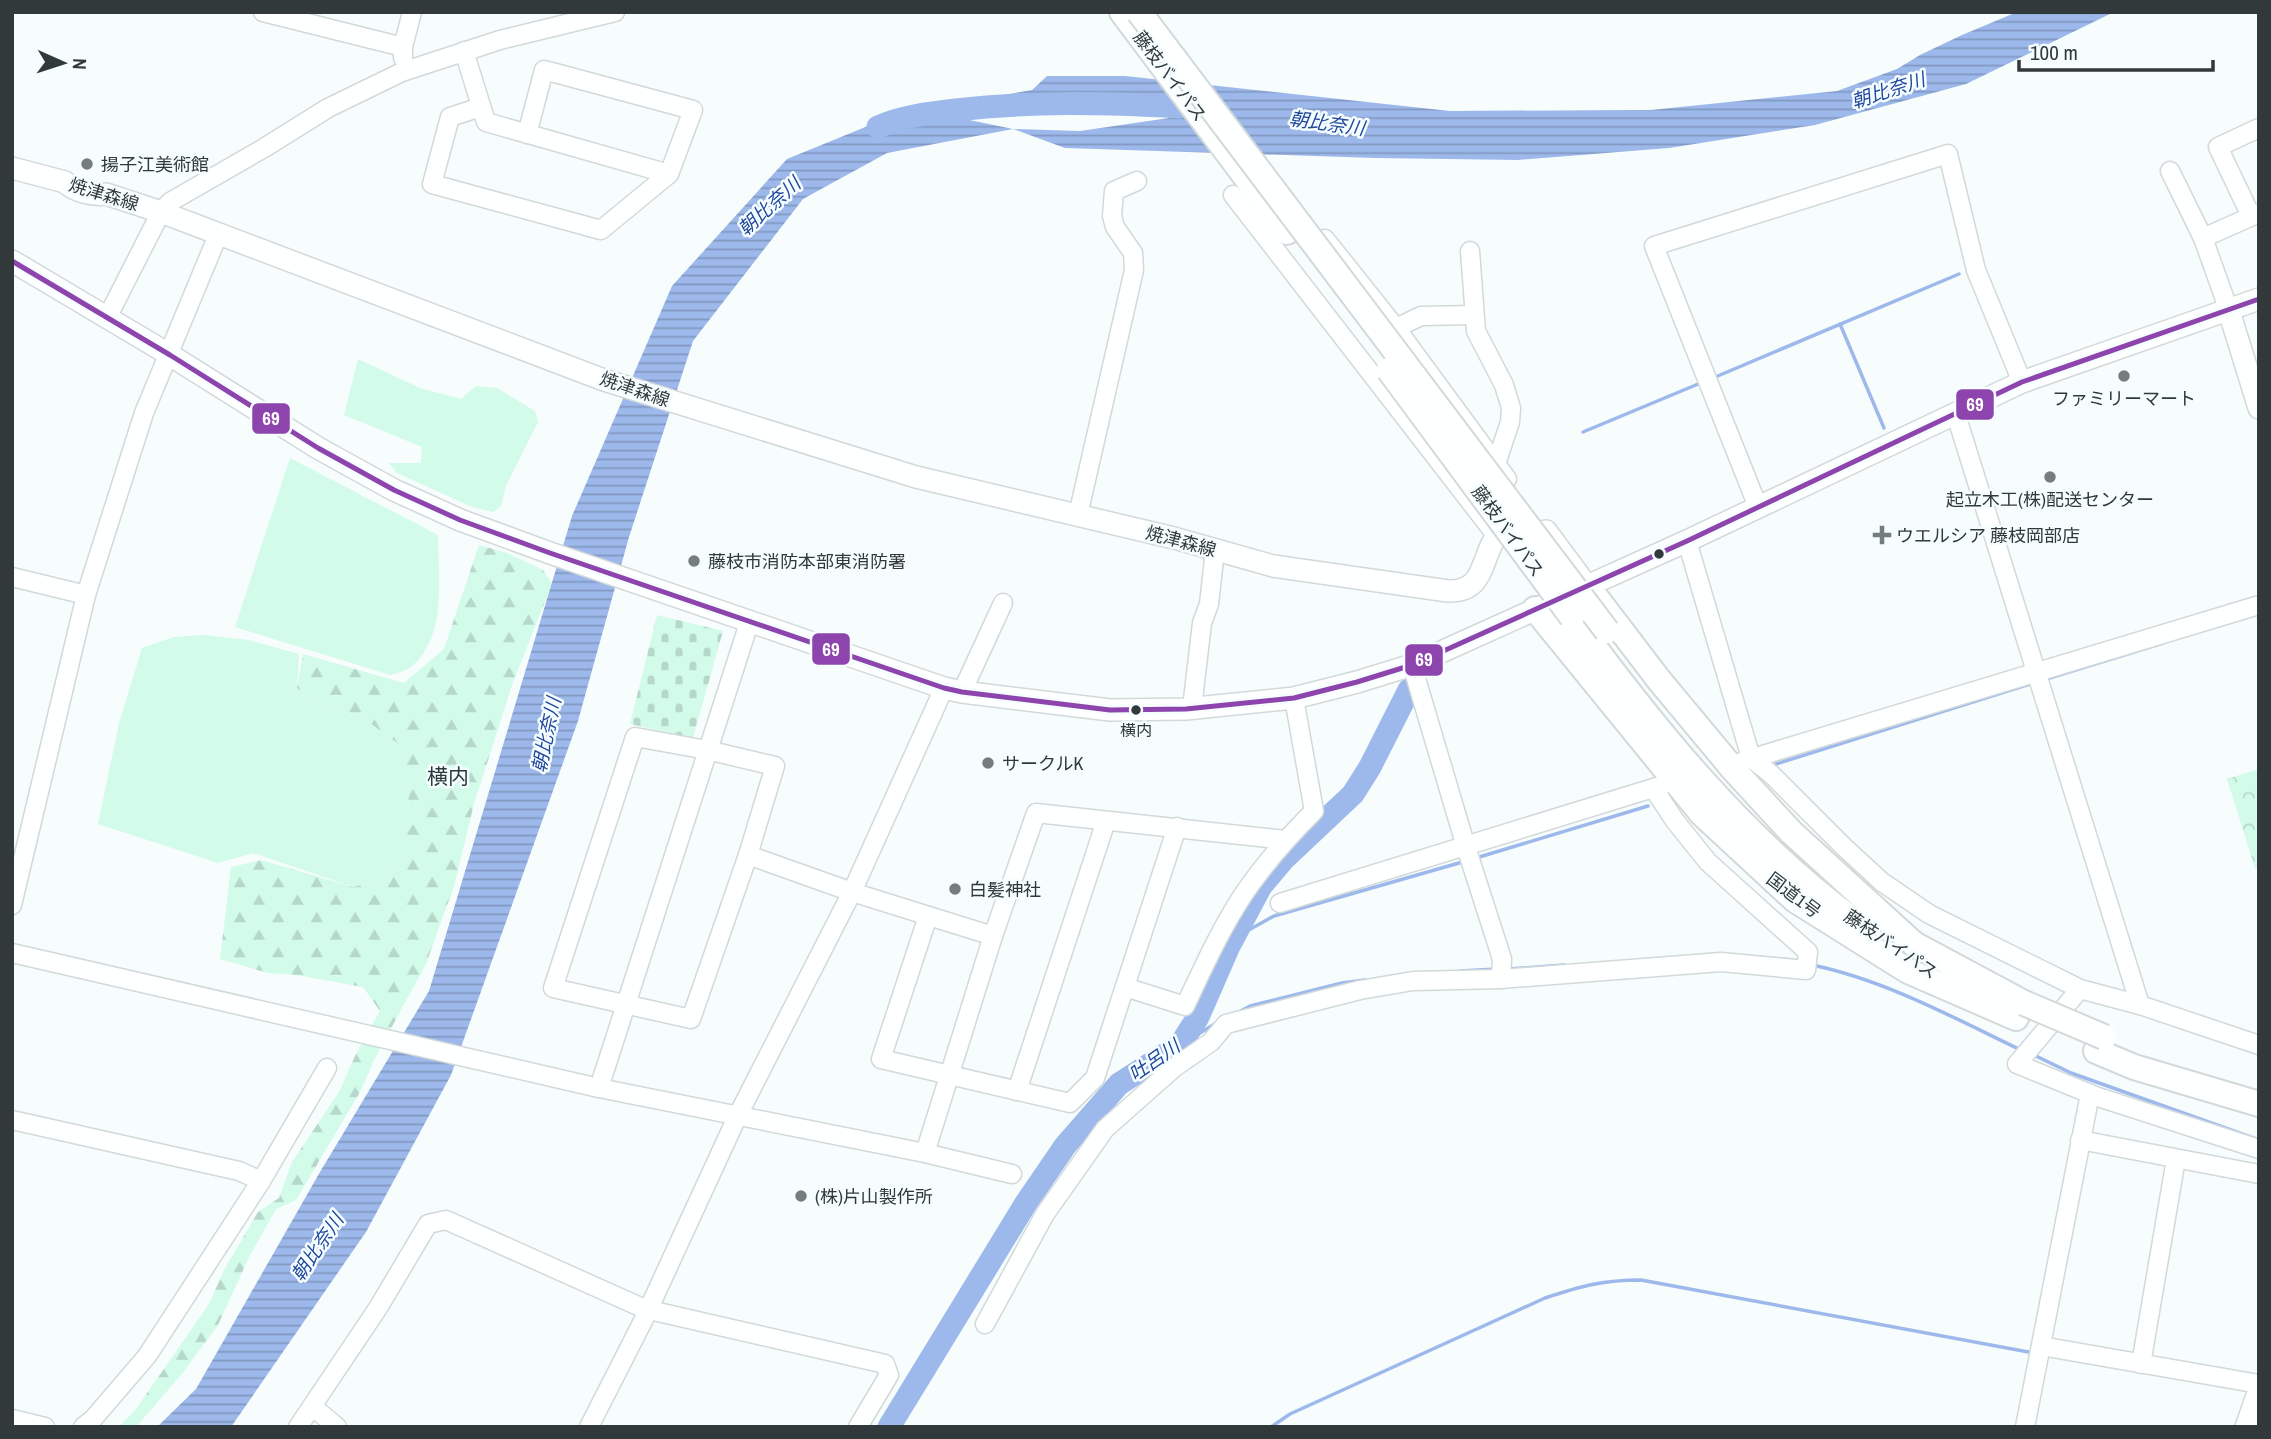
<svg xmlns="http://www.w3.org/2000/svg" width="2271" height="1439" font-family="'Archivo Narrow','Noto Sans JP',sans-serif">
  <style>
    .green { fill: #d3fbea }
    .forest { fill: url(#forest-firs) }
    .cemetery { fill: url(#cemetery-stones) }
    .park { fill: url(#park-crowns) }
    .water { fill: url(#water-rules) }
    .lines { fill: none; stroke-linecap: round; stroke-linejoin: round }
    .stream { stroke: #9db9ec; stroke-width: 3.5 }
    .river { stroke: #9db9ec; stroke-width: 23 }
    .minor-casing { stroke: #d2d9da; stroke-width: 21 }
    .major-casing { stroke: #d2d9da; stroke-width: 24 }
    .highway-casing { stroke: #d2d9da; stroke-width: 28 }
    .minor { stroke: #feffff; stroke-width: 18 }
    .major { stroke: #feffff; stroke-width: 21 }
    .highway { stroke: #feffff; stroke-width: 24 }
    .highway-bridge-casing { stroke: #d2d9da; stroke-width: 28; stroke-linecap: butt }
    .highway-bridge { stroke: #feffff; stroke-width: 24 }
    .bus-1-casing { stroke: #f5fdff; stroke-width: 10 }
    .bus-1 { stroke: #8e44ad; stroke-width: 5 }
    .poi-dot { fill: #767d7f; stroke: #f5fdff; stroke-width: 2.5 }
    .bus-dot { fill: #31393b; stroke: #f5fdff; stroke-width: 2.5 }
    .labels { text-anchor: middle; dominant-baseline: central; stroke-width: 5; stroke-linejoin: round; paint-order: stroke }
    .bus-label { font-size: 16px; fill: #31393b; stroke: #f5fdff }
    .street-label { font-size: 18px; fill: #31393b; stroke: #f5fdff }
    .poi-label { font-size: 18px; fill: #31393b; stroke: #f5fdff; text-anchor: start }
    .water-label { font-size: 19px; font-style: italic; fill: #21489c; stroke: #f5fdff }
    .quarter-label { font-size: 21px; fill: #283a3e; stroke: #f5fdff }
    .line-badge { stroke: #f5fdff; stroke-width: 2.5 }
    .badge-label { font-size: 19px; text-anchor: middle; font-weight: bold; fill: #fff }
  </style>
  <defs>
    <pattern id="forest-firs" width="22" height="20" patternUnits="userSpaceOnUse" patternTransform="scale(1.75)"><rect width="22" height="20" fill="#d3fbea"/><path d="M5 1l3.5 6h-7zM16 11l3.5 6h-7z" fill="#b6d8ca"/></pattern>
    <pattern id="cemetery-stones" width="16" height="16" patternUnits="userSpaceOnUse" patternTransform="scale(1.75)"><rect width="16" height="16" fill="#d3fbea"/><path d="M2 7V4a2 2 0 0 1 4 0v3zM10 15v-3a2 2 0 0 1 4 0v3z" fill="#b6d8ca"/></pattern>
    <pattern id="park-crowns" width="20" height="18" patternUnits="userSpaceOnUse" patternTransform="scale(1.75)"><rect width="20" height="18" fill="#d3fbea"/><path d="M2 6a3 3 0 1 1 6 0M12 15a3 3 0 1 1 6 0" fill="none" stroke="#b6d8ca"/></pattern>
    <pattern id="water-rules" width="6" height="5" patternUnits="userSpaceOnUse" patternTransform="scale(1.75)"><rect width="6" height="5" fill="#9db9ec"/><path d="M0 2.5h6" fill="none" stroke="#8197c0"/></pattern>
  </defs>
  <rect width="100%" height="100%" fill="#f7fcfd"/>
  <g class="green">
    <path d="M 358,359 L 420,388 L 461,399 L 476,386 L 497,388 L 535,411 L 538,422 L 506,486 L 501,506 L 493,512 L 472,507 L 397,473 L 389,463 L 421,463 L 422,447 L 344,415 Z"/>
    <path d="M 290,458 L 438,535 C 438,577 448,636 411,667 C 406,671 397,673 390,675 L 235,627 Z"/>
    <path d="M 204,635 L 249,640 L 299,654 L 297,688 L 325,704 L 366,720 L 400,744 L 410,776 L 408,809 L 398,859 L 383,879 L 353,887 L 253,853 L 218,863 L 98,824 L 119,723 L 142,648 L 174,637 Z"/>
  </g>
  <path class="forest" d="M 479,545 L 507,553 L 543,570 L 552,584 L 513,682 L 474,804 L 454,886 L 426,964 L 375,1058 L 360,1092 L 296,1200 L 276,1209 L 250,1255 L 218,1325 L 181,1375 L 136,1427 L 119,1427 L 136,1409 L 209,1304 L 224,1270 L 258,1212 L 279,1198 L 292,1162 L 339,1092 L 355,1056 L 380,1011 L 363,987 L 296,975 L 268,973 L 220,959 L 231,867 L 261,860 L 353,887 L 383,879 L 398,859 L 408,809 L 410,776 L 400,745 L 366,720 L 325,704 L 297,688 L 303,654 L 404,683 L 444,649 Z"/>
  <path class="cemetery" d="M 657,615 L 723,631 L 693,738 L 630,724 Z"/>
  <path class="park" d="M 2259,769 L 2259,867 L 2255,868 L 2227,779 Z"/>
  <path class="water" d="M 2017,12 L 2114,12 L 1966,84 L 1815,125 L 1669,148 L 1518,160 L 1375,158 L 1065,148 L 1013,129 L 887,153 L 803,199 L 693,341 L 629,537 L 578,721 L 451,1075 L 366,1232 L 231,1427 L 157,1427 L 196,1389 L 320,1172 L 429,991 L 572,516 L 672,286 L 787,159 L 885,119 L 955,117 L 1013,129 L 1080,131 L 1169,118 L 1134,95 L 1032,104 L 965,102 L 1032,90 L 1047,76 L 1125,76 L 1450,111 L 1651,110 L 1837,91 L 1897,69 L 1920,55 L 1962,35 Z"/>
  <g class="lines">
    <g class="stream">
      <path d="M 1840,324 L 1884,428"/>
      <path d="M 1713,378 L 1959,274"/>
      <path d="M 1583,432 L 1703,382"/>
      <path d="M 2043,680 L 2163,643"/>
      <path d="M 1776,764 L 2033,683"/>
      <path d="M 1476,858 L 1648,806"/>
      <path d="M 1229,946 L 1247,931 L 1274,916 L 1466,861"/>
      <path d="M 1746,956 L 1791,960"/>
      <path d="M 1812,965 C 1885,980 1954,1018 2021,1050"/>
      <path d="M 1509,969 L 1564,965"/>
      <path d="M 1460,971 L 1497,969"/>
      <path d="M 1237,1013 L 1250,1006 L 1342,983 L 1365,980"/>
      <path d="M 1180,1045 L 1218,1022"/>
      <path d="M 2032,1054 L 2071,1073 L 2259,1140"/>
      <path d="M 1271,1427 L 1290,1414 L 1545,1298 C 1581,1286 1603,1280 1641,1280 L 2034,1353"/>
    </g>
    <g class="river">
      <path d="M 878,127 C 902,116 930,113 956,110 C 1031,101 1106,103 1180,107"/>
      <path d="M 889,1427 L 1026,1203 L 1065,1146 L 1119,1084 L 1180,1045 L 1198,1017 L 1229,946 L 1261,886 L 1283,860 L 1353,794 L 1370,767 L 1409,690"/>
    </g>
    <g class="minor-casing">
      <g id="minor">
        <path d="M 263,12 L 403,47"/>
        <path d="M 464,51 L 486,122 L 669,174"/>
        <path d="M 403,58 L 403,47 L 412,12"/>
        <path d="M 481,107 L 450,117 L 432,184 L 601,230 L 669,174 L 693,110 L 544,70 L 527,134"/>
        <path d="M 2170,171 L 2203,238 L 2228,308"/>
        <path d="M 1233,195 L 1496,535"/>
        <path d="M 2251,216 L 2218,147 L 2259,128"/>
        <path d="M 2203,238 L 2259,213"/>
        <path d="M 1325,239 L 1396,328 L 1507,479"/>
        <path d="M 1470,251 L 1476,331 L 1504,385 L 1511,408 L 1510,422 L 1496,464"/>
        <path d="M 107,318 L 161,212 L 170,202 L 264,148 L 328,108 L 402,72 L 500,40 L 615,12"/>
        <path d="M 1396,328 L 1421,316 L 1474,315"/>
        <path d="M 1959,411 L 1957,418 L 2140,1005"/>
        <path d="M 1758,507 L 1654,246 L 1948,154 L 1976,270 L 2022,382"/>
        <path d="M 1078,515 L 1134,270 L 1133,253 L 1115,227 L 1112,216 L 1114,191 L 1137,181"/>
        <path d="M 1687,541 L 1751,758 L 1771,774 L 1844,847 L 1882,882 L 1929,914 L 2080,989 L 2140,1005 L 2259,1045"/>
        <path d="M 12,577 L 86,595"/>
        <path d="M 1412,665 L 1466,847 L 1502,959 L 1501,979"/>
        <path d="M 962,692 L 1003,603"/>
        <path d="M 1192,708 L 1202,623 L 1209,604 L 1215,550"/>
        <path d="M 635,737 L 707,750 L 775,766 L 748,855 L 691,1019 L 553,988 Z"/>
        <path d="M 1743,761 L 2259,605"/>
        <path d="M 748,855 L 852,892 L 993,936"/>
        <path d="M 1280,903 L 1663,785"/>
        <path d="M 12,905 L 86,595 L 144,413 L 218,235"/>
        <path d="M 928,916 L 881,1059 L 1070,1103 L 1095,1078 L 1177,827"/>
        <path d="M 12,953 L 599,1088 L 925,1153 L 1012,1174"/>
        <path d="M 1125,987 L 1185,1006 C 1203,968 1220,930 1243,895 C 1263,865 1288,837 1314,811 L 1294,698"/>
        <path d="M 2080,989 L 2017,1064 L 2098,1097 L 2259,1149"/>
        <path d="M 599,1088 L 750,620"/>
        <path d="M 1017,1091 L 1106,821"/>
        <path d="M 12,1120 L 239,1171 L 261,1181"/>
        <path d="M 2080,1140 L 2259,1174"/>
        <path d="M 925,1153 L 993,936 L 1036,813 L 1286,840"/>
        <path d="M 985,1324 L 1045,1214 L 1105,1129 L 1175,1067 L 1211,1042 L 1226,1024 L 1360,990 L 1413,981 L 1501,979 L 1721,962 L 1806,970 L 1808,952 L 1708,862 L 1675,821 L 1654,789"/>
        <path d="M 2041,1346 L 2259,1384"/>
        <path d="M 2141,1364 L 2176,1159"/>
        <path d="M 313,1407 L 337,1427"/>
        <path d="M 12,1419 L 45,1427"/>
        <path d="M 83,1427 L 93,1419 L 147,1356 L 261,1181 L 327,1068"/>
        <path d="M 298,1427 L 378,1308 L 428,1224 L 446,1220 L 645,1309 L 885,1364 L 889,1375 L 858,1427"/>
        <path d="M 589,1427 L 644,1319 L 738,1115 L 852,892 L 944,688"/>
        <path d="M 2025,1427 L 2090,1094"/>
      </g>
    </g>
    <g class="major-casing">
      <g id="major">
        <path d="M 12,168 L 65,182 C 73,191 94,196 106,194 L 161,212 L 604,380 L 916,477 L 1174,538 L 1273,566 L 1448,591 C 1486,592 1480,559 1497,535 C 1502,527 1509,521 1515,514"/>
        <path d="M 12,261 L 170,355 L 318,448 L 394,490 L 460,520 L 550,553 L 944,688 L 962,692 L 1110,710 L 1186,709 L 1294,698 L 1357,682 L 1412,665 L 1450,648 L 1687,541 L 2022,382 L 2259,299"/>
        <path d="M 2228,308 L 2259,408"/>
        <path d="M 1546,531 L 1587,586"/>
        <path d="M 2246,1427 L 2259,1390"/>
      </g>
    </g>
    <g class="highway-casing">
      <g id="highway">
        <path d="M 1122,12 L 1287,232"/>
        <path d="M 1598,600 L 1659,680 L 1733,769 L 1791,832 L 1914,944 L 2024,1003"/>
        <path d="M 1535,609 L 1702,814 L 1795,900 L 1908,971 L 2016,1018"/>
        <path d="M 1572,617 C 1655,730 1743,839 1857,923"/>
        <path d="M 2096,1051 L 2134,1067 L 2259,1104"/>
      </g>
    </g>
    <use href="#minor" class="minor"/>
    <use href="#major" class="major"/>
    <use href="#highway" class="highway"/>
    <g class="highway-bridge-casing">
      <g id="highway-bridge">
        <path d="M 1139,12 L 1607,631"/>
        <path d="M 1389,370 L 1572,617"/>
        <path d="M 2024,1003 L 2104,1037"/>
      </g>
    </g>
    <use href="#highway-bridge" class="highway-bridge"/>
    <g class="bus-1-casing">
      <path id="bus-1" d="M 12,261 L 170,355 L 318,448 L 394,490 L 460,520 L 550,553 L 944,688 L 962,692 L 1110,710 L 1186,709 L 1294,698 L 1357,682 L 1412,665 L 1450,648 L 1687,541 L 2022,382 L 2259,299"/>
    </g>
    <use href="#bus-1" class="bus-1"/>
  </g>
  <g class="poi-dot">
    <circle cx="87" cy="164" r="7"/>
    <circle cx="2124" cy="376" r="7"/>
    <circle cx="2050" cy="477" r="7"/>
    <path d="M1878.5 524.5h7v7h7v7h-7v7h-7v-7h-7v-7h7z"/>
    <circle cx="694" cy="561" r="7"/>
    <circle cx="988" cy="763" r="7"/>
    <circle cx="955" cy="889" r="7"/>
    <circle cx="801" cy="1196" r="7"/>
  </g>
  <g class="bus-dot">
    <circle cx="1659" cy="554" r="6"/>
    <circle cx="1136" cy="710" r="6"/>
  </g>
  <g class="labels">
    <g class="bus-label">
      <text x="1136" y="730">横内</text>
    </g>
    <g class="street-label">
      <text transform="translate(1170 76) rotate(53)">藤枝バイパス</text>
      <text transform="translate(104 194) rotate(17)">焼津森線</text>
      <text transform="translate(635 389) rotate(19)">焼津森線</text>
      <text transform="translate(1508 531) rotate(54)">藤枝バイパス</text>
      <text transform="translate(1181 541) rotate(15)">焼津森線</text>
      <text transform="translate(1794 895) rotate(37)">国道1号</text>
      <text transform="translate(1891 944) rotate(34)">藤枝バイパス</text>
    </g>
    <g class="poi-label">
      <text x="101" y="164">揚子江美術館</text>
      <text x="2124" y="398" text-anchor="middle">ファミリーマート</text>
      <text x="2050" y="499" text-anchor="middle">起立木工(株)配送センター</text>
      <text x="1896" y="535">ウエルシア 藤枝岡部店</text>
      <text x="708" y="561">藤枝市消防本部東消防署</text>
      <text x="1002" y="763">サークルK</text>
      <text x="969" y="889">白髪神社</text>
      <text x="815" y="1196">(株)片山製作所</text>
    </g>
    <g class="water-label">
      <text transform="translate(1888 90) rotate(-18)">朝比奈川</text>
      <text transform="translate(1327 123) rotate(8)">朝比奈川</text>
      <text transform="translate(769 206) rotate(-42)">朝比奈川</text>
      <text transform="translate(546 735) rotate(-78)">朝比奈川</text>
      <text transform="translate(1154 1060) rotate(-35)">吐呂川</text>
      <text transform="translate(317 1247) rotate(-56)">朝比奈川</text>
    </g>
    <g class="quarter-label">
      <text x="448" y="776">横内</text>
    </g>
  </g>
  <g class="line-badge">
    <rect x="1955" y="388" width="40" height="33" rx="7" fill="#8e44ad"/>
    <rect x="251" y="402" width="40" height="33" rx="7" fill="#8e44ad"/>
    <rect x="811" y="632" width="40" height="34" rx="7" fill="#8e44ad"/>
    <rect x="1404" y="643" width="40" height="34" rx="7" fill="#8e44ad"/>
  </g>
  <g class="badge-label">
    <text x="1975" y="411">69</text>
    <text x="271" y="425">69</text>
    <text x="831" y="656">69</text>
    <text x="1424" y="666">69</text>
  </g>
  <rect width="2271" height="1439" fill="none" stroke="#31393b" stroke-width="28"/>
  <g transform="translate(63 63) rotate(93)" stroke="#f5fdff" stroke-width="5" paint-order="stroke">
  <path d="M0-5L12 26L0 18L-12 26Z" fill="#31393b"/>
  <text y="-10" font-size="19" font-weight="bold" text-anchor="middle" fill="#31393b">N</text>
  </g>
  <path d="M2019 60v10h194v-10" fill="none" stroke="#31393b" stroke-width="3.5"/>
  <text x="2030" y="60" font-size="21" fill="#31393b" stroke="#f5fdff" stroke-width="5" paint-order="stroke">100 m</text>
</svg>
